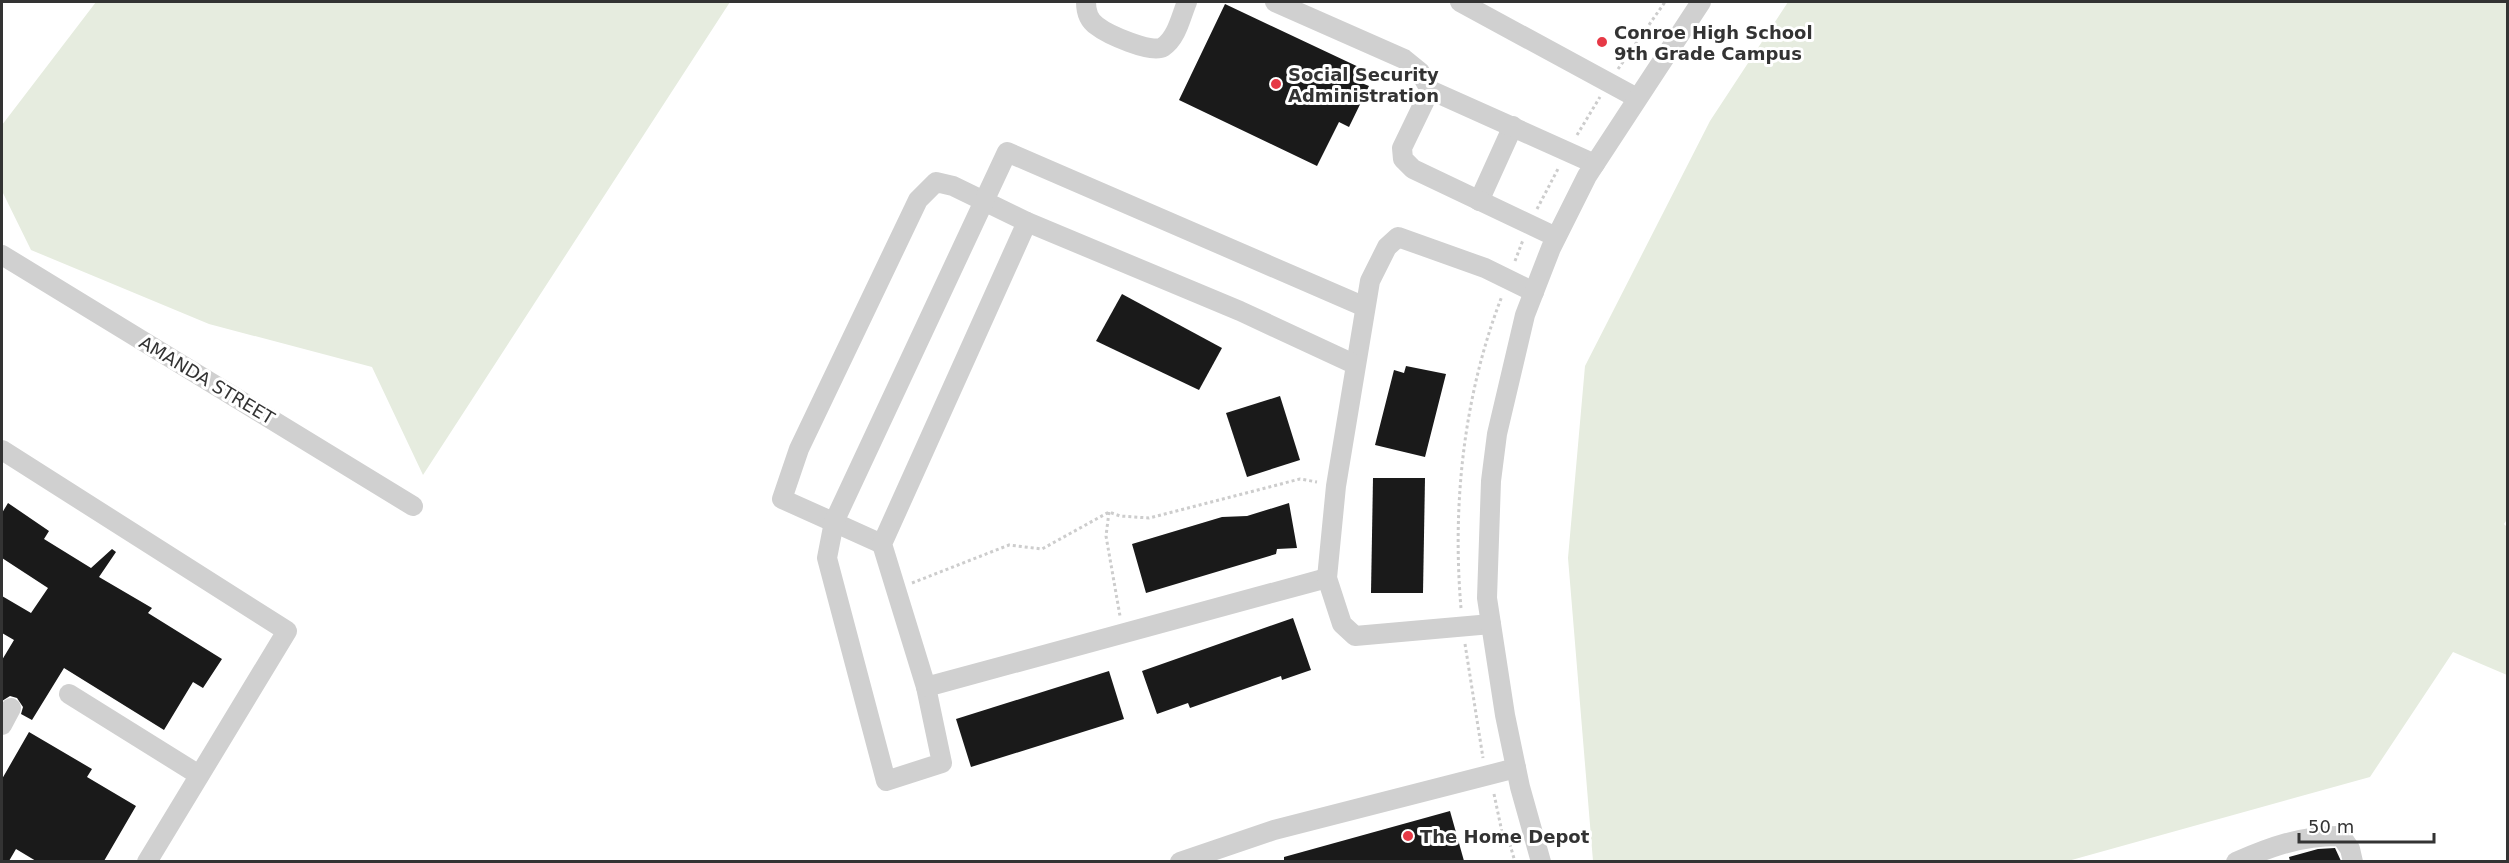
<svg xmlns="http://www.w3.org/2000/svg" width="2509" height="863" font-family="'DejaVu Sans',sans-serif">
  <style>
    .green { fill: #e6ecdf }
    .building { fill: #1a1a1a }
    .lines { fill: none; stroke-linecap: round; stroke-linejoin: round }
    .path { stroke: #cdcdcd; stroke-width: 3; stroke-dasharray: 3 3; stroke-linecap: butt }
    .minor { stroke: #d0d0d0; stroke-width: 20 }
    .poi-dot { fill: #e63946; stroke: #fff; stroke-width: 2 }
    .labels { text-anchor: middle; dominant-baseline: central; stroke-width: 6; stroke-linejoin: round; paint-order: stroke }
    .poi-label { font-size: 18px; font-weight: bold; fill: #333; stroke: #fff; text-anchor: start }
    .street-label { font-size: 18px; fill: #333; stroke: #fff }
  </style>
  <rect width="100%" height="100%" fill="#fff"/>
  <g class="green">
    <path d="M 96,2 L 730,2 L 423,475 L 372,367 L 209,324 L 31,250 L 2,191 L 2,125 Z"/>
    <path d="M 1788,2 L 2507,2 L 2508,518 L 2504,524 L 2508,528 L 2507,675 L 2453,652 L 2370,777 L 2068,861 L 1593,861 L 1568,558 L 1585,366 L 1710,121 Z"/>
  </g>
  <g class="building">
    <path d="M 1225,4 L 1365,70 L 1359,82 L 1369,86 L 1349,127 L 1339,122 L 1317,166 L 1179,100 Z"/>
    <path d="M 1122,294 L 1222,348 L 1199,390 L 1096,341 Z"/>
    <path d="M 1406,366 L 1446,374 L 1425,457 L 1375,445 L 1394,370 L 1404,373 Z"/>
    <path d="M 1280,396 L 1300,460 L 1247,477 L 1226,413 Z"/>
    <path d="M 1373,478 L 1425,478 L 1423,593 L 1371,593 Z"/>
    <path d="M 8,503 L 49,531 L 44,539 L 91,568 L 112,549 L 116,552 L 99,577 L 152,608 L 148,613 L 222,659 L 203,688 L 193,682 L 164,730 L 64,668 L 32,720 L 21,714 L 23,707 L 17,698 L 10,696 L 2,701 L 2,660 L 14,640 L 2,633 L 2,596 L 31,613 L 48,588 L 2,558 L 2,513 Z"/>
    <path d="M 1289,503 L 1297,548 L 1277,549 L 1276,554 L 1146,593 L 1132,544 L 1222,517 L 1247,516 Z"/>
    <path d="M 1293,618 L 1311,670 L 1282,680 L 1281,676 L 1190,708 L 1188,703 L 1157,714 L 1142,671 Z"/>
    <path d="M 1109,671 L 1124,719 L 971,767 L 956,719 Z"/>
    <path d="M 29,732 L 92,769 L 87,777 L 136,806 L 104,861 L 36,861 L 16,849 L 9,861 L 2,861 L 2,779 Z"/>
    <path d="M 1450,811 L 1464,861 L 1284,861 L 1284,857 Z"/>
    <path d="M 2335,848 L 2341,861 L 2290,861 L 2289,857 L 2318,849 Z"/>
  </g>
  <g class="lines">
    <g class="path">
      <path d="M 1618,69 L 1665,2"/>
      <path d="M 1577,135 L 1600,97"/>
      <path d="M 1537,209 L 1559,167"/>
      <path d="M 1515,261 L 1523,240"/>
      <path d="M 1109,512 L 1106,536 L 1120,616"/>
      <path d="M 912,583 L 1009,545 L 1042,549 L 1109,512 L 1120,516 L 1149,518 L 1300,479 L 1317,482"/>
      <path d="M 1461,608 C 1452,503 1464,394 1502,296"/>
      <path d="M 1465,644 L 1483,758"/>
      <path d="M 1494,794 L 1503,837 L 1509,841 L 1515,862"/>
    </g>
    <g class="minor">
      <path d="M 1086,2 C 1086,11 1088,20 1097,26 C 1107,34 1151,54 1163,47 C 1177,38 1181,16 1187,2"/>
      <path d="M 1275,2 L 1404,59 L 1420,72 L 1430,90"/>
      <path d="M 1460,2 L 1637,98"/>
      <path d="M 1479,201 L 1513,126"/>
      <path d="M 1556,237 L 1413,169 L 1403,159 L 1402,148 L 1430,90 L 1595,164"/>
      <path d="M 2,255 L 413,506"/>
      <path d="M 2,450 L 287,631 L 147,862"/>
      <path d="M 882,544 L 782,499 L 799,449 L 918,200 L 936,182 L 953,186 L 1027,222"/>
      <path d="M 1327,578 L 926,687 L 942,763 L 886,781 L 827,558 L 834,522 L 1007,152 L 1365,307"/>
      <path d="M 1491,624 L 1355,636 L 1342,624 L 1327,578 L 1336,486 L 1370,281 L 1387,247 L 1398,237 L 1485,268 L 1534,292"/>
      <path d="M 926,687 L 882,544 L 1027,222 L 1240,311 L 1354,364"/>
      <path d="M 69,694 L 199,775"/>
      <path d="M 2,725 L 11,708"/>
      <path d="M 1180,862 L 1274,830 L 1516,768"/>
      <path d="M 1541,862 L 1520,787 L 1505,715 L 1487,598 L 1491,481 L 1497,434 L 1525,315 L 1551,248 L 1587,176 L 1701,2"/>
      <path d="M 2236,862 C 2270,847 2303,835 2341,836 L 2350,849 L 2353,862"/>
    </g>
  </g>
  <g class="poi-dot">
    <circle cx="1602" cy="42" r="6"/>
    <circle cx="1276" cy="84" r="6"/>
    <circle cx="1408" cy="836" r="6"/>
  </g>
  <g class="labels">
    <g class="poi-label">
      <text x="1614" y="32">Conroe High School<tspan x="1614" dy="21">9th Grade Campus</tspan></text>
      <text x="1288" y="74">Social Security<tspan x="1288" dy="21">Administration</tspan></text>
      <text x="1420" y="836">The Home Depot</text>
    </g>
    <g class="street-label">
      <text transform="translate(207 380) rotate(31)">AMANDA STREET</text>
    </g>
  </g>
  <rect width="2509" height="863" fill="none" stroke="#333333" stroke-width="6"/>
  <path d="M2299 833v9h135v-9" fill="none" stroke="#333333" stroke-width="3"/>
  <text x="2308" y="833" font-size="18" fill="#333333" stroke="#ffffff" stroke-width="4.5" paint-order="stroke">50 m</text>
</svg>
